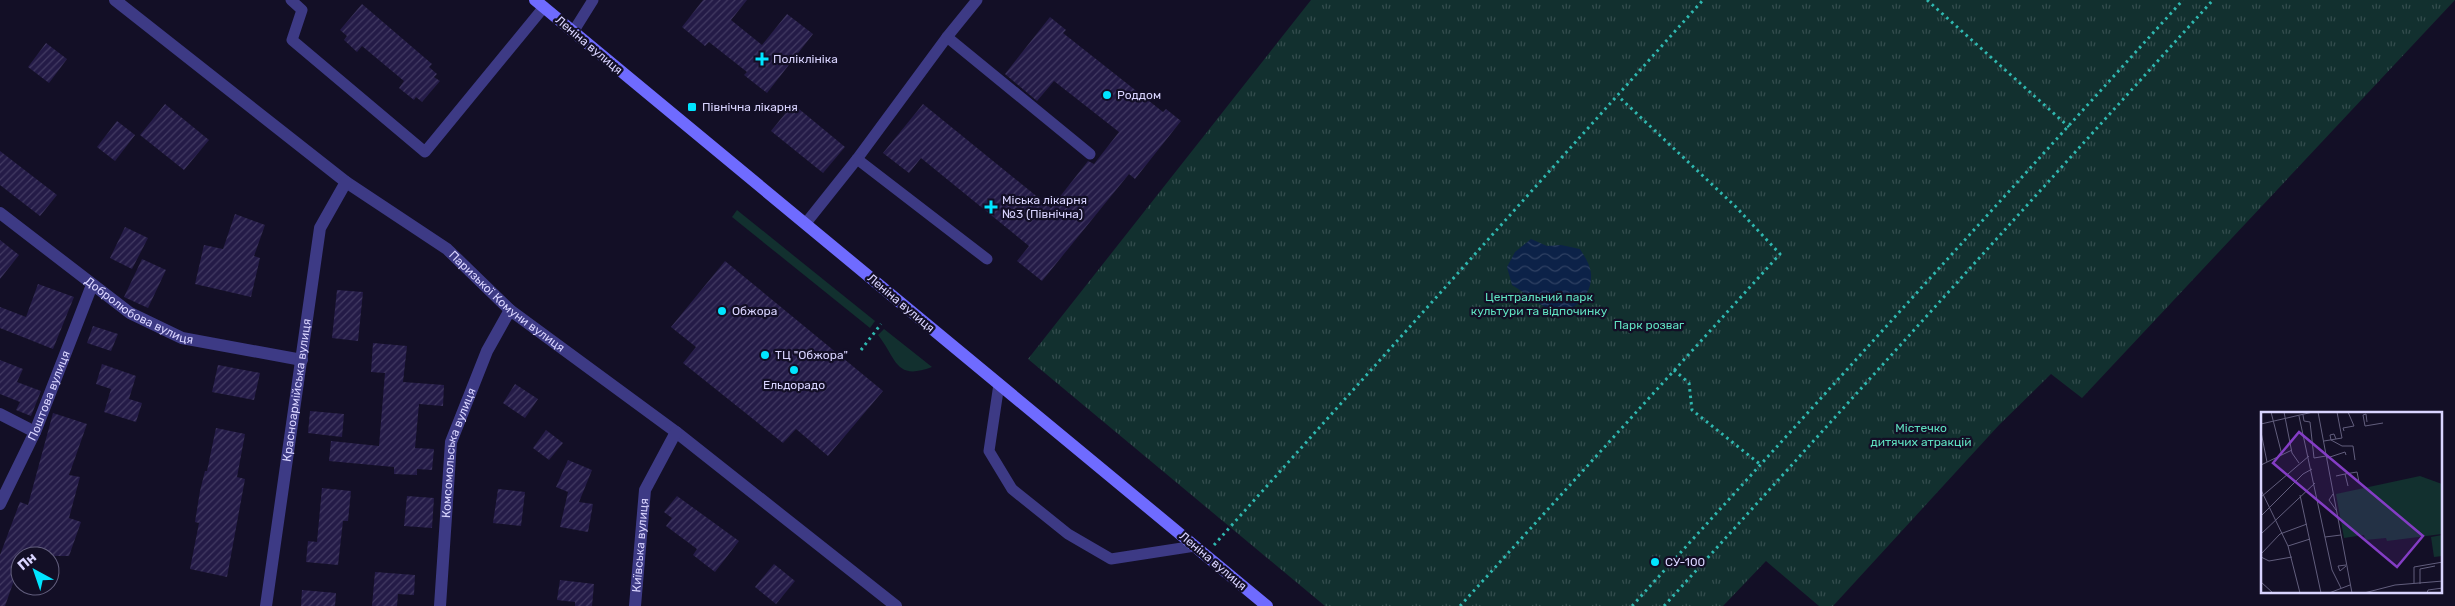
<svg xmlns="http://www.w3.org/2000/svg" width="2455" height="606" font-family="Rubik,sans-serif">
  <style>
    .green { fill: #12302f }
    .park { fill: url(#park-tufts) }
    .water { fill: url(#water-waves) }
    .building { fill: url(#building-hatch) }
    .lines { fill: none; stroke-linecap: round; stroke-linejoin: round }
    .path { stroke: #2fb8b0; stroke-width: 3; stroke-dasharray: 2.5 4; stroke-linecap: butt }
    .lane { stroke: #3d3a85; stroke-width: 11 }
    .street { stroke: #3d3a85; stroke-width: 12 }
    .secondary { stroke: #6f6bff; stroke-width: 12 }
    .poi-dot { fill: #00e5ff; stroke: #130f26; stroke-width: 2 }
    .labels { text-anchor: middle; dominant-baseline: central; stroke-width: 4.5; stroke-linejoin: round; paint-order: stroke }
    .street-label { font-size: 12px; fill: #d9d4ff; stroke: #130f26 }
    .poi-label { font-size: 12px; fill: #d9d4ff; stroke: #130f26; text-anchor: start }
    .park-label { font-size: 12px; fill: #5fe0c0; stroke: #130f26 }
    .inset-road { fill: none; stroke: #625e7d; stroke-width: 1 }
    .view { fill: #843dc5; fill-opacity: 0.15; stroke: #843dc5; stroke-width: 2.5 }
    .inset-edge { fill: none; stroke: #d9d4ff; stroke-width: 2.5 }
  </style>
  <defs>
    <pattern id="park-tufts" width="24" height="20" patternUnits="userSpaceOnUse" patternTransform="scale(1.25)"><rect width="24" height="20" fill="#12302f"/><path d="M3 7l-1-3M5 7V3M7 7l1-3M15 17l-1-3M17 17v-4M19 17l1-3" fill="none" stroke="#344d4e"/></pattern>
    <pattern id="water-waves" width="16" height="10" patternUnits="userSpaceOnUse" patternTransform="scale(1.25)"><rect width="16" height="10" fill="#0c2248"/><path d="M0 5q4-4 8 0t8 0" fill="none" stroke="#2f4163"/></pattern>
    <pattern id="building-hatch" width="6" height="6" patternUnits="userSpaceOnUse" patternTransform="scale(1.25)"><rect width="6" height="6" fill="#241b47"/><path d="M-1 1l2-2M0 6l6-6M5 7l2-2" fill="none" stroke="#433b63"/></pattern>
  </defs>
  <rect width="100%" height="100%" fill="#130f26"/>
  <g class="green">
    <path d="M 737,210 L 875,321 L 870,328 L 732,217 Z"/>
    <path d="M 884,329 L 932,367 C 895,381 897,359 878,335 Z"/>
  </g>
  <path class="park" d="M 1311,0 L 2455,0 L 2082,398 L 2051,374 L 1999,425 L 1833,606 L 1819,606 L 1766,561 L 1723,606 L 1325,606 L 1028,359 Z"/>
  <path class="water" d="M 1531,239 L 1547,246 L 1561,245 L 1580,249 C 1585,257 1592,267 1591,278 C 1591,294 1576,311 1559,311 C 1544,311 1525,292 1512,285 L 1507,267 L 1515,252 Z"/>
  <g class="building">
    <path d="M 703,0 L 747,0 L 731,20 L 762,45 L 787,14 L 813,34 L 767,93 L 744,75 L 747,72 L 709,42 L 705,46 L 682,27 Z"/>
    <path d="M 362,4 L 432,64 L 429,67 L 437,74 L 434,77 L 440,81 L 422,102 L 416,97 L 414,100 L 399,88 L 404,81 L 362,46 L 357,52 L 344,40 L 347,36 L 340,30 Z"/>
    <path d="M 1050,17 L 1066,30 L 1063,33 L 1163,112 L 1166,109 L 1181,121 L 1135,179 L 1129,174 L 1042,281 L 1017,261 L 1029,246 L 921,158 L 909,173 L 883,153 L 923,104 L 1051,208 L 1088,161 L 1094,164 L 1119,132 L 1054,81 L 1037,101 L 1005,74 Z"/>
    <path d="M 46,43 L 67,59 L 49,83 L 28,67 Z"/>
    <path d="M 165,104 L 209,140 L 184,170 L 140,135 Z"/>
    <path d="M 793,104 L 845,147 L 823,173 L 771,131 Z"/>
    <path d="M 117,121 L 135,135 L 115,161 L 97,147 Z"/>
    <path d="M 0,151 L 57,195 L 40,216 L 0,185 Z"/>
    <path d="M 235,214 L 265,225 L 254,256 L 260,258 L 251,297 L 195,284 L 204,245 L 223,249 Z"/>
    <path d="M 125,227 L 148,238 L 132,269 L 110,258 Z"/>
    <path d="M 0,240 L 19,255 L 0,279 Z"/>
    <path d="M 142,259 L 166,270 L 148,308 L 124,297 Z"/>
    <path d="M 725,261 L 883,391 L 828,456 L 796,429 L 783,443 L 683,363 L 696,347 L 671,327 Z"/>
    <path d="M 38,284 L 74,297 L 53,349 L 0,328 L 0,307 L 26,317 Z"/>
    <path d="M 337,290 L 363,292 L 358,341 L 332,338 Z"/>
    <path d="M 93,326 L 118,334 L 111,351 L 87,343 Z"/>
    <path d="M 373,343 L 407,346 L 403,382 L 444,385 L 443,406 L 419,404 L 415,448 L 434,449 L 432,470 L 417,469 L 417,475 L 394,474 L 394,467 L 329,461 L 331,441 L 379,446 L 385,373 L 371,372 Z"/>
    <path d="M 0,360 L 23,369 L 17,382 L 41,391 L 31,416 L 16,410 L 20,402 L 0,394 Z"/>
    <path d="M 102,364 L 136,376 L 129,399 L 142,403 L 136,422 L 104,412 L 111,389 L 96,384 Z"/>
    <path d="M 218,365 L 260,373 L 254,400 L 212,392 Z"/>
    <path d="M 515,384 L 538,399 L 525,418 L 503,403 Z"/>
    <path d="M 310,411 L 344,414 L 342,437 L 308,433 Z"/>
    <path d="M 53,413 L 87,424 L 69,475 L 80,477 L 69,518 L 81,522 L 69,556 L 20,556 L 20,573 L 17,572 L 5,606 L 0,606 L 0,555 L 20,502 L 28,505 Z"/>
    <path d="M 216,428 L 245,434 L 237,477 L 245,479 L 227,577 L 190,569 L 199,523 L 195,522 L 200,491 L 205,471 L 207,471 Z"/>
    <path d="M 546,430 L 563,443 L 549,460 L 533,448 Z"/>
    <path d="M 568,460 L 592,470 L 579,502 L 593,504 L 588,532 L 560,527 L 568,492 L 556,487 Z"/>
    <path d="M 322,488 L 351,491 L 348,521 L 343,521 L 338,565 L 306,562 L 308,541 L 317,542 Z"/>
    <path d="M 498,489 L 525,492 L 521,526 L 493,523 Z"/>
    <path d="M 407,496 L 434,498 L 432,528 L 404,526 Z"/>
    <path d="M 677,496 L 739,541 L 715,572 L 693,555 L 697,549 L 666,526 L 672,518 L 664,512 Z"/>
    <path d="M 774,564 L 795,581 L 776,604 L 755,587 Z"/>
    <path d="M 375,572 L 415,575 L 414,595 L 398,594 L 397,606 L 372,606 Z"/>
    <path d="M 560,580 L 594,584 L 592,606 L 575,606 L 575,602 L 557,600 Z"/>
    <path d="M 302,590 L 336,593 L 335,606 L 301,606 Z"/>
  </g>
  <g class="lines">
    <g class="path">
      <path d="M 1927,0 L 2069,127"/>
      <path d="M 861,350 L 881,324"/>
      <path d="M 1674,370 L 1689,383 L 1692,410 L 1761,465"/>
      <path d="M 1214,545 L 1703,0"/>
      <path d="M 1460,606 L 1780,254 L 1736,207 L 1618,96"/>
      <path d="M 1632,606 L 2183,0"/>
      <path d="M 1664,606 L 2213,0"/>
    </g>
    <g class="lane">
      <path d="M 291,0 L 302,10 L 292,40 L 425,152 L 544,7"/>
      <path d="M 573,32 L 593,0"/>
      <path d="M 947,37 L 977,0"/>
      <path d="M 857,159 L 947,37 L 1090,154"/>
      <path d="M 806,223 L 857,159 L 987,259"/>
      <path d="M 999,384 L 989,451 L 1012,489 L 1068,534 L 1111,559 L 1195,546"/>
    </g>
    <g class="street">
      <path id="s1" d="M 115,0 L 346,182 L 447,249 L 510,310 L 676,432 L 896,606"/>
      <path id="s2" d="M 0,213 L 130,313 L 182,338 L 302,360"/>
      <path d="M 0,414 L 35,432"/>
      <path id="s3" d="M 0,504 L 35,432 L 92,285"/>
      <path id="s4" d="M 266,606 L 320,228 L 346,182"/>
      <path id="s5" d="M 440,606 L 451,442 L 487,351 L 510,310"/>
      <path id="s6" d="M 635,606 L 645,490 L 676,432"/>
    </g>
    <path class="secondary" d="M 535,0 L 1267,606"/>
  </g>
  <g class="poi-dot">
    <path d="M759.5 51.5h5v5h5v5h-5v5h-5v-5h-5v-5h5z"/>
    <circle cx="1107" cy="95" r="5"/>
    <rect x="687" y="102" width="10" height="10" rx="2.5"/>
    <path d="M988.5 199.5h5v5h5v5h-5v5h-5v-5h-5v-5h5z"/>
    <circle cx="722" cy="311" r="5"/>
    <circle cx="765" cy="355" r="5"/>
    <circle cx="794" cy="370" r="5"/>
    <circle cx="1655" cy="562" r="5"/>
  </g>
  <g class="labels">
    <g class="street-label">
      <text transform="translate(589 45) rotate(40)">Леніна вулиця</text>
      <text stroke="none"><textPath href="#s1" startOffset="495">Паризької Комуни вулиця</textPath></text>
      <text transform="translate(901 303) rotate(40)">Леніна вулиця</text>
      <text stroke="none"><textPath href="#s2" startOffset="171">Добролюбова вулиця</textPath></text>
      <text stroke="none"><textPath href="#s4" startOffset="218">Красноармійська вулиця</textPath></text>
      <text stroke="none"><textPath href="#s3" startOffset="119">Поштова вулиця</textPath></text>
      <text stroke="none"><textPath href="#s5" startOffset="155">Комсомольська вулиця</textPath></text>
      <text stroke="none"><textPath href="#s6" startOffset="61">Київська вулиця</textPath></text>
      <text transform="translate(1213 561) rotate(40)">Леніна вулиця</text>
    </g>
    <g class="poi-label">
      <text x="773" y="59">Поліклініка</text>
      <text x="1117" y="95">Роддом</text>
      <text x="702" y="107">Північна лікарня</text>
      <text x="1002" y="200">Міська лікарня<tspan x="1002" dy="14">№3 (Північна)</tspan></text>
      <text x="732" y="311">Обжора</text>
      <text x="775" y="355">ТЦ "Обжора"</text>
      <text x="794" y="385" text-anchor="middle">Ельдорадо</text>
      <text x="1665" y="562">СУ-100</text>
    </g>
    <g class="park-label">
      <text x="1539" y="297">Центральний парк<tspan x="1539" dy="14">культури та відпочинку</tspan></text>
      <text x="1649" y="325">Парк розваг</text>
      <text x="1921" y="428">Містечко<tspan x="1921" dy="14">дитячих атракцій</tspan></text>
    </g>
  </g>
  <g transform="translate(2261 412)">
    <rect width="181" height="181" fill="#130f26"/>
    <path d="M 181,123 L 181,144 L 173,145 L 170,125 Z" fill="#12302f"/>
    <path d="M 159,64 L 181,72 L 181,122 L 126,129 L 125,126 L 104,128 L 103,123 L 83,126 L 75,82 Z" fill="#12302f"/>
    <path class="inset-road" d="M 10,0 L 21,43M 23,0 L 31,41 L 38,51M 57,0 L 91,181M 42,3 L 43,9 L 49,10 L 53,46 L 65,44M 38,4 L 71,158 L 80,176M 106,10 L 105,2 L 102,3 L 104,14 L 122,11M 0,12 L 52,0M 83,19 L 82,16 L 93,14 L 87,0M 0,20 L 6,50M 75,27 L 73,22 L 69,23 L 70,28 L 81,34 L 92,34 L 94,48M 63,29 L 81,26 L 76,0M 66,46 L 84,40 L 85,43M 0,53 L 31,38M 84,62 L 96,60 L 98,70M 75,64 L 84,62 L 87,74M 0,78 L 27,134 L 39,181M 72,82 L 68,88 L 75,98M 39,83 L 60,181M 0,85 L 48,44M 0,104 L 42,62 L 51,57M 0,122 L 54,71M 64,125 L 80,123M 27,134 L 49,127M 0,142 L 19,122 L 46,112M 0,145 L 8,149 L 31,145M 85,153 L 77,154 L 79,159 L 85,154M 0,170 L 12,181M 153,171 L 153,155 L 182,150M 159,172 L 159,157 L 174,154M 68,181 L 89,173M 103,181 L 134,173 L 182,169M 166,181 L 167,178 L 182,176"/>
    <path class="view" d="M 38,20 L 162,124 L 136,155 L 12,51 Z"/>
    <rect width="181" height="181" class="inset-edge"/>
  </g>
  <g transform="translate(35 571) rotate(320)"><circle r="24" fill="#130f26" stroke="#625e7d"/>
  <path d="M0-4L9 19L0 12L-9 19Z" fill="#00e5ff"/>
  <text y="-8" font-size="14" font-weight="bold" text-anchor="middle" fill="#d9d4ff">Пн</text>
  </g>
</svg>
